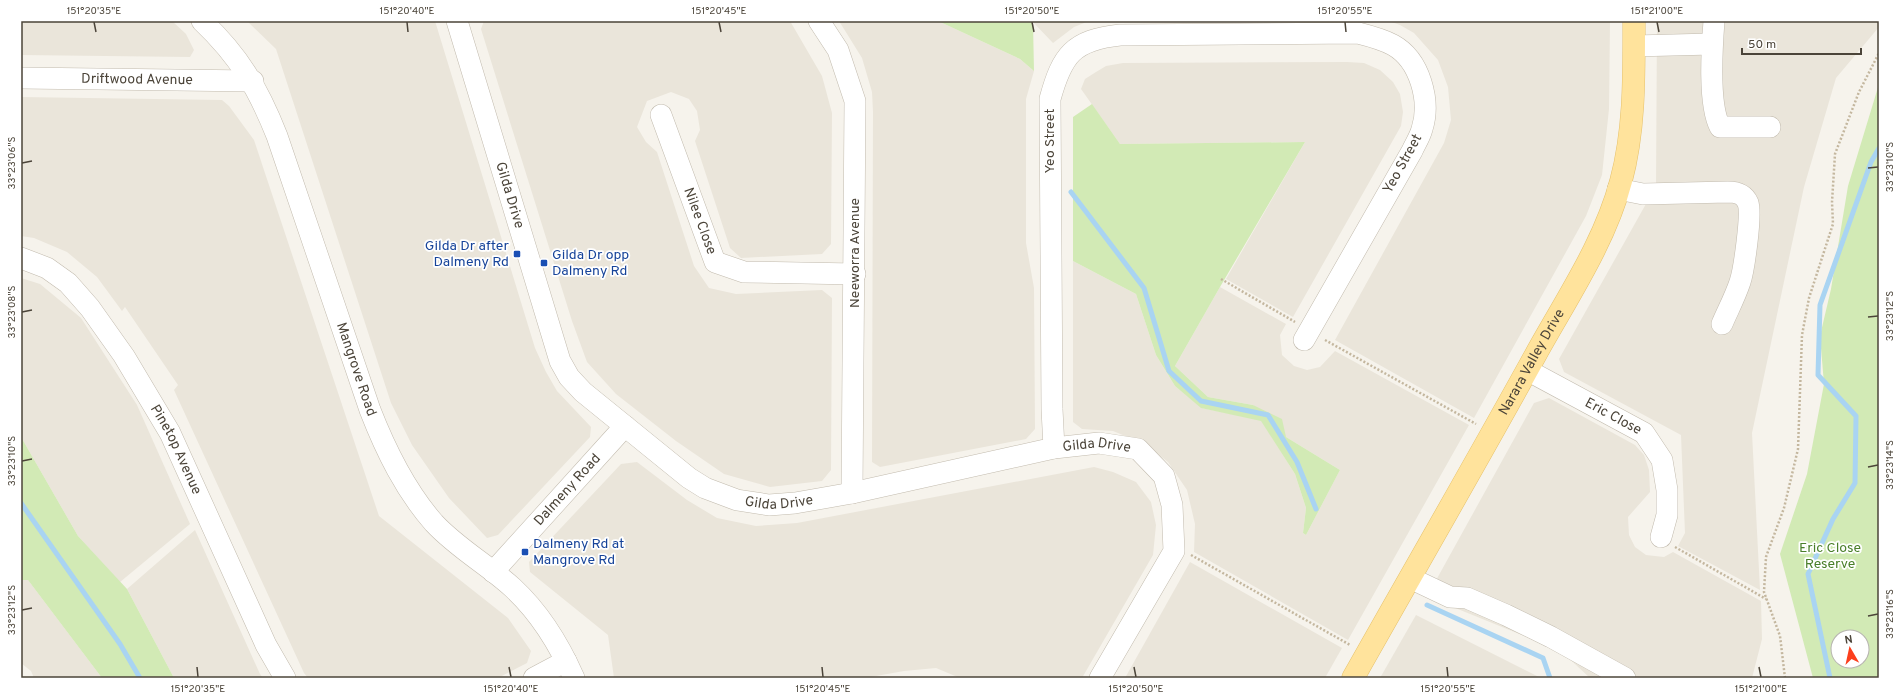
<svg xmlns="http://www.w3.org/2000/svg" width="1900" height="699" font-family="Overpass,sans-serif">
  <style>
    .residential { fill: #eae5da }
    .green { fill: #d2eab5; fill-rule: evenodd }
    .lines { fill: none; stroke-linecap: round; stroke-linejoin: round }
    .stream { stroke: #a9d4f2; stroke-width: 5 }
    .minor-casing { stroke: #c2bbae; stroke-width: 22 }
    .major-casing { stroke: #e6c16a; stroke-width: 23 }
    .path { stroke: #c4b79f; stroke-width: 2.5; stroke-dasharray: 2 2; stroke-linecap: butt }
    .minor { stroke: #fff; stroke-width: 21 }
    .major { stroke: #ffe39c; stroke-width: 22 }
    .ticks { fill: none; stroke: #4b4439; stroke-width: 1.5 }
    .transit-dot { fill: #1a4fb4; stroke: #fff; stroke-width: 1.5 }
    .labels { text-anchor: middle; dominant-baseline: central; stroke-width: 3.5; stroke-linejoin: round; paint-order: stroke }
    .street-label { font-size: 14px; fill: #4b4439; stroke: #fff }
    .transit-label { font-size: 14px; fill: #164399; stroke: #fff; text-anchor: start }
    .park-label { font-size: 14px; fill: #4a7f2a; stroke: #fff }
    .neatline { fill: none; stroke: #4b4439; stroke-width: 1.5 }
    .ticks-label { font-size: 10px; text-anchor: middle; fill: #4b4439 }
  </style>
  <rect width="100%" height="100%" fill="#f6f3ec"/>
  <g class="residential">
    <path d="M 21,21 L 172,21 L 186,34 L 194,50 L 190,57 L 21,55 Z"/>
    <path d="M 247,21 L 435,21 L 535,348 L 546,372 L 557,391 L 591,427 L 590,437 L 498,535 L 487,538 L 449,498 L 412,445 L 391,403 L 276,49 Z"/>
    <path d="M 484,21 L 790,21 L 822,76 L 832,113 L 831,244 L 822,254 L 741,258 L 730,248 L 695,141 L 700,130 L 697,111 L 689,99 L 671,92 L 647,101 L 637,127 L 646,142 L 657,152 L 694,266 L 709,288 L 736,294 L 822,290 L 832,298 L 831,470 L 822,481 L 770,487 L 724,474 L 676,441 L 616,394 L 587,362 L 572,321 L 481,29 Z"/>
    <path d="M 839,21 L 938,21 L 1020,59 L 1034,71 L 1026,99 L 1026,243 L 1034,288 L 1035,429 L 1026,439 L 880,467 L 872,462 L 873,112 L 872,92 L 862,58 Z"/>
    <path d="M 1032,21 L 1089,21 L 1074,27 L 1053,43 Z"/>
    <path d="M 1389,21 L 1610,21 L 1609,109 L 1602,175 L 1586,216 L 1474,418 L 1335,340 L 1444,143 L 1451,120 L 1448,87 L 1438,60 L 1414,33 L 1400,25 Z"/>
    <path d="M 1657,21 L 1879,21 L 1879,27 L 1836,78 L 1804,187 L 1752,433 L 1760,590 L 1678,546 L 1685,533 L 1681,435 L 1564,372 L 1559,359 L 1656,186 Z"/>
    <path d="M 1347,62 L 1364,63 L 1380,70 L 1393,82 L 1400,94 L 1403,112 L 1401,126 L 1293,317 L 1226,279 L 1305,142 L 1120,144 L 1081,89 L 1085,79 L 1096,72 L 1106,66 L 1123,63 Z"/>
    <path d="M 21,97 L 222,100 L 229,106 L 254,140 L 379,516 L 508,618 L 531,651 L 527,663 L 498,678 L 308,678 L 304,673 L 174,390 L 178,385 L 125,307 L 122,311 L 97,277 L 67,252 L 34,238 L 21,236 Z"/>
    <path d="M 1073,261 L 1136,294 L 1156,355 L 1175,386 L 1202,408 L 1261,420 L 1295,474 L 1306,508 L 1303,533 L 1306,535 L 1340,470 L 1286,437 L 1253,405 L 1208,397 L 1175,366 L 1220,287 L 1286,324 L 1280,335 L 1282,355 L 1294,366 L 1307,370 L 1320,367 L 1335,351 L 1469,425 L 1348,640 L 1194,552 L 1195,524 L 1187,490 L 1168,462 L 1145,444 L 1113,431 L 1082,429 L 1073,422 Z"/>
    <path d="M 21,278 L 40,284 L 81,318 L 137,405 L 190,524 L 120,582 L 78,536 L 21,437 Z"/>
    <path d="M 1549,398 L 1635,445 L 1644,455 L 1649,470 L 1650,492 L 1628,517 L 1629,535 L 1635,547 L 1646,555 L 1664,557 L 1673,552 L 1761,601 L 1762,639 L 1752,678 L 1590,678 L 1561,651 L 1443,603 L 1429,593 L 1534,403 Z"/>
    <path d="M 637,462 L 687,500 L 717,518 L 756,526 L 797,523 L 1094,467 L 1113,472 L 1136,482 L 1151,502 L 1156,525 L 1153,555 L 1082,678 L 960,678 L 936,668 L 904,671 L 865,678 L 614,678 L 608,635 L 530,572 L 529,562 L 621,464 Z"/>
    <path d="M 195,530 L 260,674 L 263,678 L 174,678 L 127,589 Z"/>
    <path d="M 1190,562 L 1342,648 L 1325,678 L 1125,678 Z"/>
    <path d="M 21,580 L 28,580 L 102,678 L 34,678 L 31,671 L 21,663 Z"/>
    <path d="M 1416,615 L 1539,677 L 1538,678 L 1380,678 Z"/>
  </g>
  <g class="green">
    <path d="M 938,21 L 1032,21 L 1033,23 L 1034,71 L 1020,59 Z"/>
    <path d="M 1879,84 L 1879,678 L 1813,678 L 1780,554 L 1807,474 L 1824,384 L 1820,336 L 1831,289 L 1848,186 ZM 1838,637 L 1862,637 L 1862,661 L 1838,661 Z"/>
    <path d="M 1092,104 L 1120,144 L 1305,142 L 1220,287 L 1175,366 L 1208,397 L 1253,405 L 1282,419 L 1286,437 L 1340,470 L 1306,535 L 1303,533 L 1306,508 L 1295,474 L 1261,421 L 1201,408 L 1175,386 L 1156,355 L 1136,294 L 1073,261 L 1073,117 Z"/>
    <path d="M 21,437 L 78,536 L 127,589 L 174,678 L 102,678 L 28,580 L 21,580 Z"/>
  </g>
  <g class="lines">
    <g class="stream">
      <path d="M 1071,192 L 1144,288 L 1169,371 L 1201,401 L 1268,415 L 1297,462 L 1316,509"/>
      <path d="M 21,503 L 120,644 L 140,678"/>
      <path d="M 1427,605 L 1543,658 L 1550,678"/>
      <path d="M 1830,678 L 1808,574 L 1833,519 L 1855,483 L 1856,416 L 1818,375 L 1820,305 L 1871,162 L 1879,148"/>
    </g>
    <g class="minor-casing">
      <g id="minor">
        <path id="s1" d="M 202,21 C 239,56 258,88 277,136 L 370,410 C 386,451 405,490 434,523 C 457,548 488,565 513,588 C 540,613 559,644 574,678"/>
        <path id="s2" d="M 457,21 L 560,361 L 569,377 L 583,392 L 689,478 L 705,488 L 737,500 L 769,505 L 795,503 L 852,493 L 1054,448 L 1099,443 L 1138,449 L 1164,476 L 1172,505 L 1174,551 L 1100,678"/>
        <path d="M 819,21 L 838,50 L 855,101 L 852,493"/>
        <path d="M 1714,21 C 1712,47 1708,104 1720,127 L 1770,127"/>
        <path d="M 1634,46 L 1712,44"/>
        <path id="s3" d="M 21,78 L 253,81"/>
        <path id="s4" d="M 661,115 L 715,262 L 744,272 L 855,274"/>
        <path d="M 1618,189 L 1643,194 L 1728,192 C 1737,192 1744,194 1748,203 C 1752,214 1744,270 1740,282 C 1735,297 1728,310 1722,324"/>
        <path id="s5" d="M 21,258 L 47,268 L 68,283 L 90,308 L 124,356 L 170,433 L 266,645 L 285,678"/>
        <path id="s6" d="M 1527,370 L 1644,433 L 1662,460 L 1667,490 L 1667,515 L 1661,537"/>
        <path d="M 1054,448 L 1052,409 L 1050,99 C 1062,55 1073,40 1120,35 L 1358,33 C 1370,36 1382,39 1393,45 C 1420,60 1431,101 1422,129 C 1420,137 1415,144 1412,151 L 1304,340"/>
        <path id="s7" d="M 493,572 L 625,426"/>
        <path d="M 1410,578 L 1450,597 L 1467,598 L 1506,615 L 1551,637 L 1625,678"/>
        <path d="M 534,678 L 566,661"/>
      </g>
    </g>
    <g class="major-casing">
      <g id="major">
        <path id="s8" d="M 1353,678 C 1414,570 1476,463 1536,354 C 1567,298 1605,242 1621,181 C 1635,129 1634,74 1634,21"/>
      </g>
    </g>
    <g class="path">
      <path d="M 1221,279 L 1295,322"/>
      <path d="M 1325,340 L 1476,424"/>
      <path d="M 1675,547 L 1766,599"/>
      <path d="M 1191,555 L 1350,645"/>
      <path d="M 1785,678 L 1780,636 L 1764,592 L 1766,557 L 1784,508 L 1798,449 L 1802,335 L 1809,298 L 1833,224 L 1832,202 L 1835,154 L 1859,92 L 1879,53"/>
    </g>
    <use href="#minor" class="minor"/>
    <use href="#major" class="major"/>
  </g>
  <path class="ticks" d="M 94,22 L 96,32M 407,22 L 408,32M 719,22 L 721,32M 1032,22 L 1034,32M 1345,22 L 1346,32M 1657,22 L 1659,32M 22,163 L 32,161M 1868,168 L 1878,167M 22,312 L 32,310M 1868,317 L 1878,316M 22,461 L 32,459M 1868,467 L 1878,465M 22,610 L 32,608M 1868,616 L 1878,614M 197,667 L 198,677M 509,667 L 511,677M 822,667 L 823,677M 1134,667 L 1136,677M 1447,667 L 1448,677M 1759,667 L 1761,677"/>
  <g class="transit-dot">
    <rect x="513" y="250" width="8" height="8" rx="2"/>
    <rect x="540" y="259" width="8" height="8" rx="2"/>
    <rect x="521" y="548" width="8" height="8" rx="2"/>
  </g>
  <g class="labels">
    <g class="street-label">
      <text stroke="none"><textPath href="#s3" startOffset="116">Driftwood Avenue</textPath></text>
      <text transform="translate(1050 141) rotate(-90)">Yeo Street</text>
      <text transform="translate(1403 164) rotate(-61)">Yeo Street</text>
      <text stroke="none"><textPath href="#s2" startOffset="182">Gilda Drive</textPath></text>
      <text stroke="none"><textPath href="#s4" startOffset="113">Nilee Close</textPath></text>
      <text transform="translate(855 253) rotate(-90)">Neeworra Avenue</text>
      <text stroke="none"><textPath href="#s8" startOffset="363">Narara Valley Drive</textPath></text>
      <text stroke="none"><textPath href="#s1" startOffset="385">Mangrove Road</textPath></text>
      <text stroke="none"><textPath href="#s6" startOffset="98">Eric Close</textPath></text>
      <text stroke="none"><textPath href="#s2" startOffset="950">Gilda Drive</textPath></text>
      <text stroke="none"><textPath href="#s5" startOffset="253">Pinetop Avenue</textPath></text>
      <text stroke="none"><textPath href="#s7" startOffset="111">Dalmeny Road</textPath></text>
      <text stroke="none"><textPath href="#s2" startOffset="626">Gilda Drive</textPath></text>
    </g>
    <g class="transit-label">
      <text x="509" y="246" text-anchor="end">Gilda Dr after<tspan x="509" dy="16">Dalmeny Rd</tspan></text>
      <text x="552" y="255">Gilda Dr opp<tspan x="552" dy="16">Dalmeny Rd</tspan></text>
      <text x="533" y="544">Dalmeny Rd at<tspan x="533" dy="16">Mangrove Rd</tspan></text>
    </g>
    <g class="park-label">
      <text x="1830" y="548">Eric Close<tspan x="1830" dy="16">Reserve</tspan></text>
    </g>
  </g>
  <rect width="1900" height="699" fill="none" stroke="#ffffff" stroke-width="44"/>
  <g transform="translate(1850 649) rotate(351)"><circle r="19" fill="#ffffff" stroke="#b7b4b0"/>
  <path d="M0-3L7 15L0 10L-7 15Z" fill="#fc3f1d"/>
  <text y="-6" font-size="11" font-weight="bold" text-anchor="middle" fill="#4b4439">N</text>
  </g>
  <path d="M1742 48v6h119v-6" fill="none" stroke="#4b4439" stroke-width="2"/>
  <text x="1748" y="48" font-size="12" fill="#4b4439" stroke="#ffffff" stroke-width="3" paint-order="stroke">50 m</text>
  <rect x="22" y="22" width="1856" height="655" class="neatline"/>
  <g class="ticks-label">
    <text x="94" y="14">151°20'35"E</text>
    <text x="407" y="14">151°20'40"E</text>
    <text x="719" y="14">151°20'45"E</text>
    <text x="1032" y="14">151°20'50"E</text>
    <text x="1345" y="14">151°20'55"E</text>
    <text x="1657" y="14">151°21'00"E</text>
    <text transform="translate(11 163) rotate(-90)" y="4">33°23'06"S</text>
    <text transform="translate(1889 167) rotate(-90)" y="4">33°23'10"S</text>
    <text transform="translate(11 312) rotate(-90)" y="4">33°23'08"S</text>
    <text transform="translate(1889 316) rotate(-90)" y="4">33°23'12"S</text>
    <text transform="translate(11 461) rotate(-90)" y="4">33°23'10"S</text>
    <text transform="translate(1889 465) rotate(-90)" y="4">33°23'14"S</text>
    <text transform="translate(11 610) rotate(-90)" y="4">33°23'12"S</text>
    <text transform="translate(1889 614) rotate(-90)" y="4">33°23'16"S</text>
    <text x="198" y="692">151°20'35"E</text>
    <text x="511" y="692">151°20'40"E</text>
    <text x="823" y="692">151°20'45"E</text>
    <text x="1136" y="692">151°20'50"E</text>
    <text x="1448" y="692">151°20'55"E</text>
    <text x="1761" y="692">151°21'00"E</text>
  </g>
</svg>
